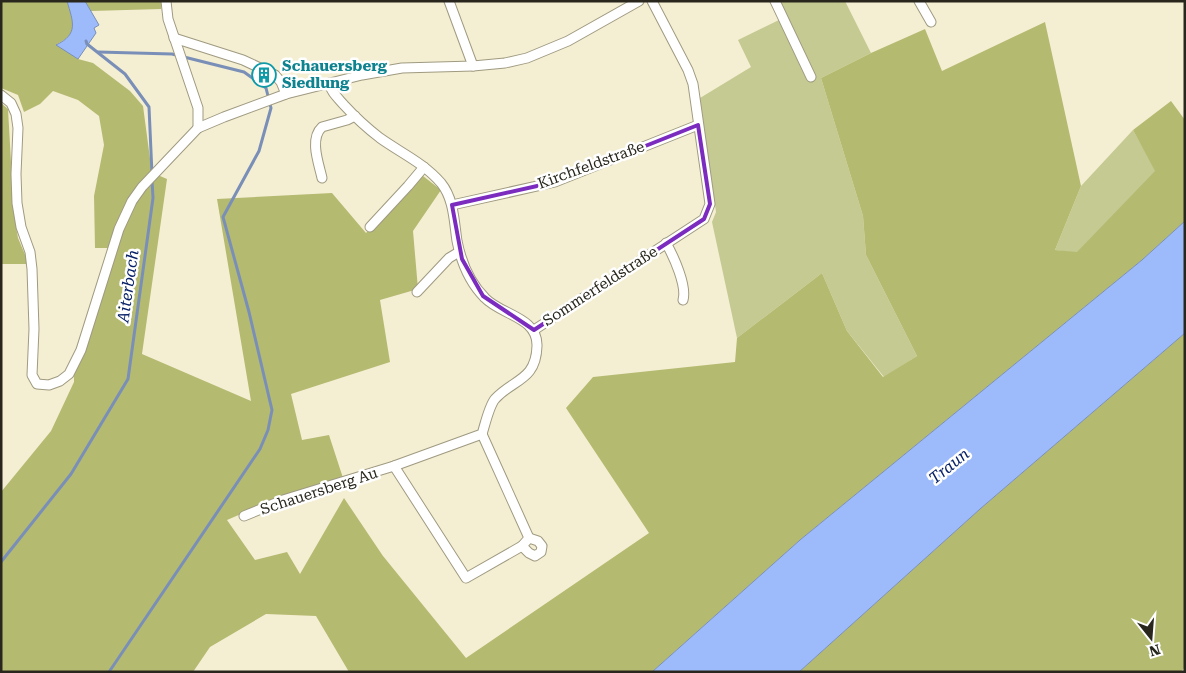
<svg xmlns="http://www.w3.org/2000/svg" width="1186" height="673" font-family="'Roboto Serif',serif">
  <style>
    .green { fill: #c5ca93 }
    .forest { fill: #b5ba71 }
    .water { fill: #9dbbfa; stroke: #7a8fb8 }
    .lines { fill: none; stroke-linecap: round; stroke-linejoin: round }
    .stream { stroke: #7a8fb8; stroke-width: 3 }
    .street-casing { stroke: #9f9a80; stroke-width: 11 }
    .street { stroke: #fff; stroke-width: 9 }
    .marked { fill: none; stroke: #7b2cbf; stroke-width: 4; stroke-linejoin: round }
    .labels { text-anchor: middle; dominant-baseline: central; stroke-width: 5; stroke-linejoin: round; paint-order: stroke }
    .culture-label { font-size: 15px; font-weight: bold; fill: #0d838f; stroke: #fff; text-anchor: start }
    .street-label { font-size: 15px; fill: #29271d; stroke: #fff }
    .water-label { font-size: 16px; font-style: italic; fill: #082167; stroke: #fff }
  </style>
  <rect width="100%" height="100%" fill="#f4efd3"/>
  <g class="green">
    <path d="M 774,1 L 845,1 L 871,53 L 821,78 L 863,216 L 866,255 L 917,356 L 884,377 L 847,331 L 822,273 L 737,338 L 712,222 L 716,212 L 700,98 L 751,67 L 738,40 L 781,19 Z"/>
    <path d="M 1133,130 L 1156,171 L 1077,253 L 1055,250 L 1081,186 Z"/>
  </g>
  <g class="forest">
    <path d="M 1,1 L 67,1 C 74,23 80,32 57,44 L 78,59 L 93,63 L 130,91 L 143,106 L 151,166 L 160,176 L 167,179 L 142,354 L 251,401 L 217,199 L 332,193 L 366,233 L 423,176 L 441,190 L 413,231 L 418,289 L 380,300 L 390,362 L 291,394 L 302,440 L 329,435 L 343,478 L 283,496 L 227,520 L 255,560 L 287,552 L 300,574 L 344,498 L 383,556 L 466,658 L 649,533 L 566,408 L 593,377 L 735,362 L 737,338 L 822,273 L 847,331 L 883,377 L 917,356 L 866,255 L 863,216 L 821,78 L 871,53 L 925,29 L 942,71 L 1045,22 L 1081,186 L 1055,250 L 1077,252 L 1155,171 L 1133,130 L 1171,101 L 1185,120 L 1185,221 L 1142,260 L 800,540 L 652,672 L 349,672 L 316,616 L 266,614 L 210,647 L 193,672 L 1,672 L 1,492 L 51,431 L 74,382 L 74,371 L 115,248 L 95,248 L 94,196 L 104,145 L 99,116 L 78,100 L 53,91 L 40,104 L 24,112 L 18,95 L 1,88 Z"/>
    <path d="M 85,1 L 161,1 L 161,9 L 91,11 Z"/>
    <path d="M 1,103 L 8,109 L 14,215 L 18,238 L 29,264 L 1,264 Z"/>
    <path d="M 1185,333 L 1185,667 L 1181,672 L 799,672 L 980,509 Z"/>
  </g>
  <g class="water">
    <path d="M 67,1 L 85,1 L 99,25 L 94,28 L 96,33 L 78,59 L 56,45 C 79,34 73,22 67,1 Z"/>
    <path d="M 1185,221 L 1185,333 L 980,509 L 799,672 L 652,672 L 800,540 L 1142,260 Z"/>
  </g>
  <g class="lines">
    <g class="stream">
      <path d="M 86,41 L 87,44 L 125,74 L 149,107 L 152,174"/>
      <path d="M 98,52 L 172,54 L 244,72 L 266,88 L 271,108 L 259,151 L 223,217 L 249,312 L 272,410 L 268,430 L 260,449 L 109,672"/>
      <path d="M 1,562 L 71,474 L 128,379 L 153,198 L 152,180"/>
    </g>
    <g class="street-casing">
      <g id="street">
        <path d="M 166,1 L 168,19 L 198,108 L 198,128"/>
        <path d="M 449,1 L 473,66"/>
        <path d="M 775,1 L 811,77"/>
        <path d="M 919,1 L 931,22"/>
        <path d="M 174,38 L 243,60 L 275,75 L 281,82 L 286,94"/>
        <path d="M 1,95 L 11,103 L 16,114 L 18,128 L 16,174 L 17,203 L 21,227 L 30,252 L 32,269 L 34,329 L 32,375 L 37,384 L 49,385 L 60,381 L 69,374 L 81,350 L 119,229 L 132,201 L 142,187 L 198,128 L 224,117 L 286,94 L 362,75 L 402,68 L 473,66 L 505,63 L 527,58 L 568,41 L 639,1"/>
        <path d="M 322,178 C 319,164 309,139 322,127 L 347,120 L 355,116"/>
        <path d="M 452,205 L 555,182 L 698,125"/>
        <path d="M 370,227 L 408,186 L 424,167"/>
        <path d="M 666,243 C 674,257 687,286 683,300"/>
        <path d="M 417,292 L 449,258 L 459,252"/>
        <path d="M 534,330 L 704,219 L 710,204 L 693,84 L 688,70 L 652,1"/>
        <path d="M 394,466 L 466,578 L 522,546 L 529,538 L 482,434"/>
        <path d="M 244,516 L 283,500 L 394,466 L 482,434 C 485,425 489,406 495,399 C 513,379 536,381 537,346 C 538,317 501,315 485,298 C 470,283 461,261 457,241 C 454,221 454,199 441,183 C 424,163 401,153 380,138 C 367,128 355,117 344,105 C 338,98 331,92 329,83"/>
        <path d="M 522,546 L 529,553 L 535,556 L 541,552 L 542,546 L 538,541 L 529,538"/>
      </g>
    </g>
    <use href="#street" class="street"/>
  </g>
  <path class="marked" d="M 698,125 L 710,204 L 704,219 L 534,330 L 483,296 L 462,259 L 452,205 L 555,182 Z"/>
  <defs>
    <g id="building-ring" transform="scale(1.25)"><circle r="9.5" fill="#fff" stroke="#0f9aa8" stroke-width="1.5"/><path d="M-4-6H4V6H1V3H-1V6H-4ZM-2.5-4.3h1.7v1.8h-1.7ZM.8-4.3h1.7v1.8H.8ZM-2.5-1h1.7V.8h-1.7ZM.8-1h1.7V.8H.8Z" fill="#0f9aa8"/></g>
  </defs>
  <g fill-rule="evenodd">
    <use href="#building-ring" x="264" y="75"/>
  </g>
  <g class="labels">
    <g class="culture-label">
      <text x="282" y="66">Schauersberg<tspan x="282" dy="17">Siedlung</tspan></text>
    </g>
    <g class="street-label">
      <text transform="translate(591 165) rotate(-20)">Kirchfeldstraße</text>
      <text transform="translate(600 286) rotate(-33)">Sommerfeldstraße</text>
      <text transform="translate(319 491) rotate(-18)">Schauersberg Au</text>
    </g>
    <g class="water-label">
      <text transform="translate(128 286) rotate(-82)">Aiterbach</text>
      <text transform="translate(949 466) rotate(-39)">Traun</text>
    </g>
  </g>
  <rect width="1186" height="673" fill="none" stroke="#29271d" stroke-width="5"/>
  <g transform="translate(1151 638) rotate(163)" stroke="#ffffff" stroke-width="4" paint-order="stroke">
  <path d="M0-4L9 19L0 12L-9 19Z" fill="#29271d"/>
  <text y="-8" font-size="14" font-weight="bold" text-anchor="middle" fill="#29271d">N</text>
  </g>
</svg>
